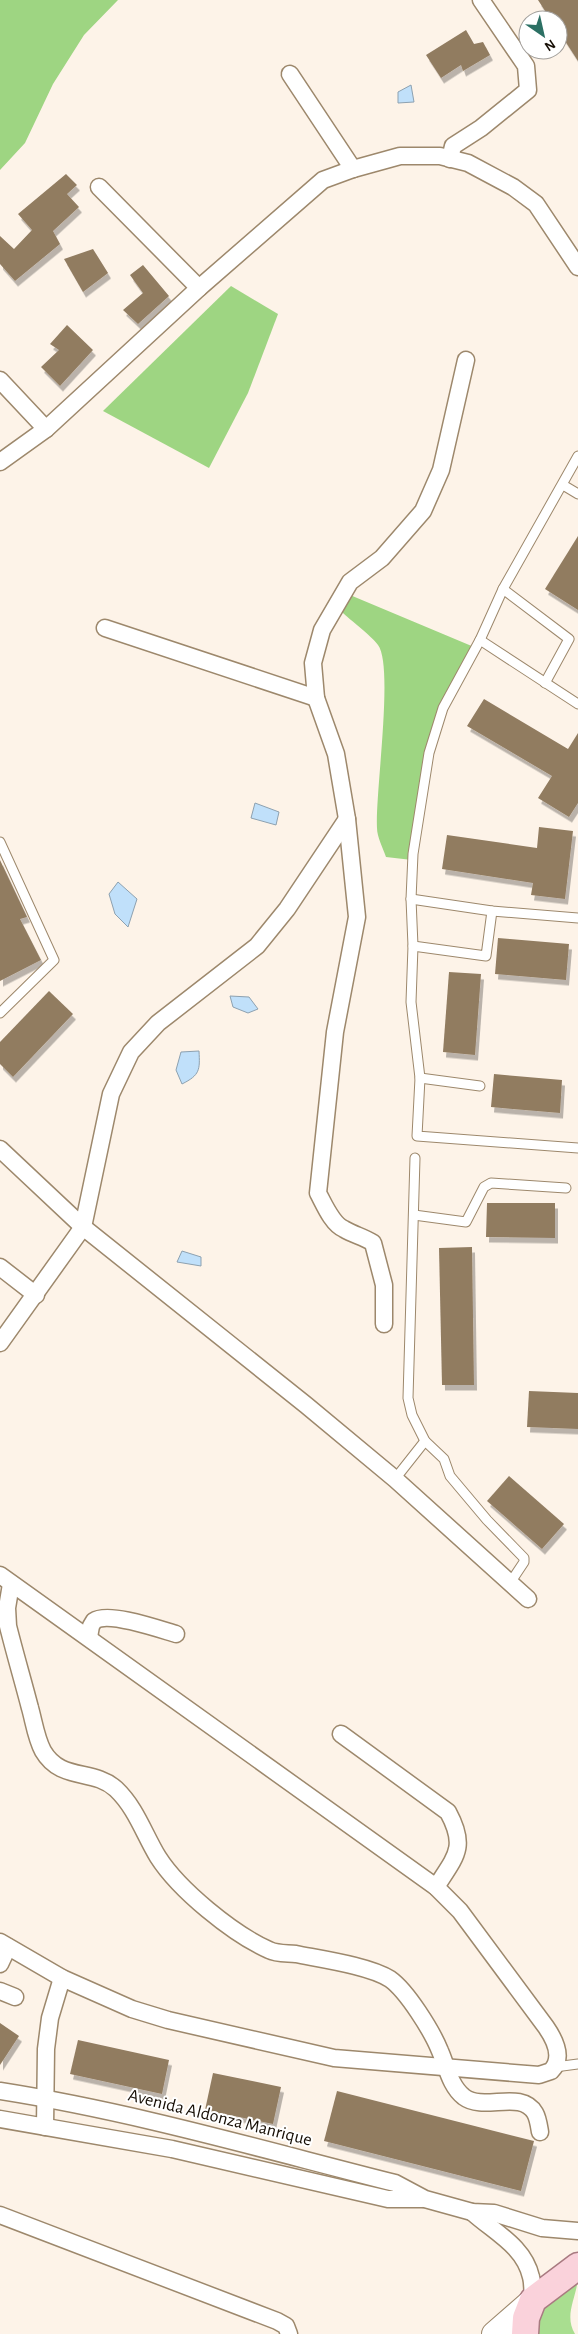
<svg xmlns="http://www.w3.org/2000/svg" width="578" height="2334" font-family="'Alegreya Sans',sans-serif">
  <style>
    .green { fill: #a9de90 }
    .forest { fill: #9ed582 }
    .water { fill: #c0e0fa; stroke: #8da1b0 }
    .building { fill: #917c61; filter: url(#shadow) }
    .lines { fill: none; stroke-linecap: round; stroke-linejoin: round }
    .lane-casing { stroke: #9d886c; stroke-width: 11 }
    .street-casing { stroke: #9d886c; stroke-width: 19 }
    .secondary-casing { stroke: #9d886c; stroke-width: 26 }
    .primary-casing { stroke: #a87a80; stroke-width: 29 }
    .lane { stroke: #fff; stroke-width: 9 }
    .street { stroke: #fff; stroke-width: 16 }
    .secondary { stroke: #fff; stroke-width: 24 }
    .primary { stroke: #fad2db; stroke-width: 26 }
    .labels { text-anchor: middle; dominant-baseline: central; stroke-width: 4; stroke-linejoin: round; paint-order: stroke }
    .street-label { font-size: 18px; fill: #160e05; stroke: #fff }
  </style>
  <defs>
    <filter id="shadow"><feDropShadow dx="3" dy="5.5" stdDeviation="0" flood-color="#0004"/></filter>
  </defs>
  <rect width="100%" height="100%" fill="#fdf3e8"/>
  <path class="green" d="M 578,2275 C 578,2296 563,2314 575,2334 L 534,2334 L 539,2312 Z"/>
  <g class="forest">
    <path d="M 0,0 L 118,0 L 84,35 L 53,84 L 25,143 L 0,170 Z"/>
    <path d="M 231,286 L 278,314 L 248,393 L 209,468 L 103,411 Z"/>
    <path d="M 350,595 L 474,647 L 442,722 L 427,774 L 412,860 L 386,857 C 383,848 377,837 377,828 C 375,793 394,666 378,645 C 371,635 351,621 341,611 Z"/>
  </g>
  <g class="water">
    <path d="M 411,85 L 414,102 L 398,103 L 398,92 Z"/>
    <path d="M 255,803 L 279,812 L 276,825 L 251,818 Z"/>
    <path d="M 118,882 L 137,899 L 128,927 L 115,914 L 109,894 Z"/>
    <path d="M 230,996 L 249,997 L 258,1009 L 248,1013 L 233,1007 Z"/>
    <path d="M 199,1051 C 200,1070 200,1075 182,1084 L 176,1070 L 181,1052 Z"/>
    <path d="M 182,1251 L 201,1257 L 201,1266 L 177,1262 Z"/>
  </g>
  <g class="building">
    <path d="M 538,0 L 578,0 L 578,61 L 558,30 L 558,20 L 551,20 Z"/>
    <path d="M 466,30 L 474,44 L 483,42 L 490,55 L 463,71 L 461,65 L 441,78 L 426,55 Z"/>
    <path d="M 66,174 L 77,185 L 67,194 L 79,207 L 53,231 L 60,244 L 15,281 L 0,264 L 0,236 L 14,249 L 32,230 L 18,214 Z"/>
    <path d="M 93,249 L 108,273 L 83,292 L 64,259 Z"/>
    <path d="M 143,265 L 169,296 L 138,324 L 123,310 L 143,293 L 130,275 Z"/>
    <path d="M 67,325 L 93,350 L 60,386 L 41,367 L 59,350 L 50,344 Z"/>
    <path d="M 578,536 L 578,610 L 545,589 Z"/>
    <path d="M 484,699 L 568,749 L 578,733 L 578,803 L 569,817 L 538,798 L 552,776 L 467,726 Z"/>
    <path d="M 539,827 L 573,831 L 565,899 L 531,895 L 533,883 L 442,869 L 447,835 L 537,848 Z"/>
    <path d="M 0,860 L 27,917 L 20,919 L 41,960 L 0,981 Z"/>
    <path d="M 498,938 L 569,944 L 566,980 L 495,974 Z"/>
    <path d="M 449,972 L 481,974 L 475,1055 L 443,1052 Z"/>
    <path d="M 49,991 L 73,1014 L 13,1077 L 0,1064 L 0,1042 Z"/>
    <path d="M 494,1074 L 562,1080 L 560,1113 L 491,1107 Z"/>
    <path d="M 487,1203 L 555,1203 L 555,1238 L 486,1237 Z"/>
    <path d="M 472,1247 L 474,1385 L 442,1385 L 439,1248 Z"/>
    <path d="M 529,1391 L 578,1393 L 578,1429 L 527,1427 Z"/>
    <path d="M 509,1476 L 564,1524 L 542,1549 L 487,1501 Z"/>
    <path d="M 0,2023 L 19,2036 L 0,2065 Z"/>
    <path d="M 78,2040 L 169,2060 L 162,2094 L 70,2074 Z"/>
    <path d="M 213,2073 L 281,2087 L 273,2124 L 205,2110 Z"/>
    <path d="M 337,2091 L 534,2141 L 521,2191 L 324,2141 Z"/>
  </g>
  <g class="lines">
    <g class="lane-casing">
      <g id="lane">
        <path d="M 578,456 L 503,589 L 480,640 L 443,708 L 429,753 L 413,854 L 411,899 L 413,946 L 411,1002 L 420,1078 L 417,1136 L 578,1148"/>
        <path d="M 563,485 L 578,494"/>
        <path d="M 503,589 L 569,639 L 545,683"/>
        <path d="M 480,640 L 578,704"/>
        <path d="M 0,842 L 54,960 L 0,1013"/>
        <path d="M 411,899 L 492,911 L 578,918"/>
        <path d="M 413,946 L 486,956 L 492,911"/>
        <path d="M 420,1078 L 480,1086"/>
        <path d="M 415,1158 L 408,1398 L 412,1415 L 425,1441 L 444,1459 L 450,1476 L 487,1520 L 524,1558 L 524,1562 L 510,1583"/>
        <path d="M 414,1215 L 466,1222 L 484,1187 L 491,1183 L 566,1188"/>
        <path d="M 395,1479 L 425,1441"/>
        <path d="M 555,2067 L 578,2064"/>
      </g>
    </g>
    <g class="street-casing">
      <g id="street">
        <path d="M 290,74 L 353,169"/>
        <path d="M 450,159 L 453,146 L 481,128 L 528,90 L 526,66 L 481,0"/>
        <path d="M 99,187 L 199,288"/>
        <path d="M 0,380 L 46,429"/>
        <path d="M 0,462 L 46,429 L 199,288 L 323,180 L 353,169 L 400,156 L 440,156 L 468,163 L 513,187 L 536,204 L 578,267"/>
        <path d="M 105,628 L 316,698"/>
        <path d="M 0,1149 L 83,1227 L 306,1405 L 395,1479 L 528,1599"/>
        <path d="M 0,1267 L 36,1295"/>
        <path d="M 384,1324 L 384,1285 L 373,1243 C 364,1237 354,1235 344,1229 C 332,1224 324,1204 318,1193 L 335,1032 L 357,917 L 347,819 L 336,754 L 316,698 L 313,663 L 322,630 L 350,582 L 382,558 L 423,511 L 441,470 L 466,360"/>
        <path d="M 0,1343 L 83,1227 L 111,1094 L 131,1052 L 158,1023 L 257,946 L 287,909 L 347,819"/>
        <path d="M 0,1575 L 436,1887 L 460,1911 L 546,2027 C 555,2040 564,2058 551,2071 L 539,2075 L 334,2058 L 168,2020 L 132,2009 L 62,1978 L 0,1942"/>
        <path d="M 11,1584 L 7,1608 L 8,1626 C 15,1654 23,1681 30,1708 C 34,1722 36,1738 43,1751 C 61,1782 93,1768 116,1789 C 136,1808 144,1834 158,1857 C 179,1890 233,1934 269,1950 C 277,1954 287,1953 296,1954 C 321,1959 370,1966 390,1979 C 407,1991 432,2031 440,2051 C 447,2067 450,2086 464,2097 C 484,2112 521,2089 535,2113 C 538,2118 539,2126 540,2132"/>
        <path d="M 89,1637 L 91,1626 L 94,1621 C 108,1611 159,1629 176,1634"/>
        <path d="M 341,1734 L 448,1812 C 467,1847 456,1856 436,1887"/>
        <path d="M 0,1964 L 8,1947"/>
        <path d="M 0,1991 L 15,1997"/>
        <path d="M 0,2091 C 134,2112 264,2150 395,2183 L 425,2199 L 472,2212 L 494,2213 L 542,2228 L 578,2231"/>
        <path d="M 0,2119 L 172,2149 L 388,2199 L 422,2199"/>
        <path d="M 45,2127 L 46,2049 L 50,2018 L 62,1978"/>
        <path d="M 472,2212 C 494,2232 524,2246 531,2277 C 533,2284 532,2293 533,2300"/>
        <path d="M 0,2215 L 277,2321 L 286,2326 L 289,2334"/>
      </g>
    </g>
    <g class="secondary-casing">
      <path id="secondary" d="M 494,2334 L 533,2300"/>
    </g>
    <g class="primary-casing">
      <path id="primary" d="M 525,2334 L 526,2318 L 533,2300 L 578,2266"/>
    </g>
    <use href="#lane" class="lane"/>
    <use href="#street" class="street"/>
    <use href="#secondary" class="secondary"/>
    <use href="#primary" class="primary"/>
  </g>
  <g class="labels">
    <g class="street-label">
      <text transform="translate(220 2118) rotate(14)">Avenida Aldonza Manrique</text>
    </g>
  </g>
  <g transform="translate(543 35) rotate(146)"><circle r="24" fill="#ffffff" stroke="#a29f9b"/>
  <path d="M0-4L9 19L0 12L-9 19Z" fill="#2c7064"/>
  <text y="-8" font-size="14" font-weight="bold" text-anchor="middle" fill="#160e05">N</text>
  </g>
</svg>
